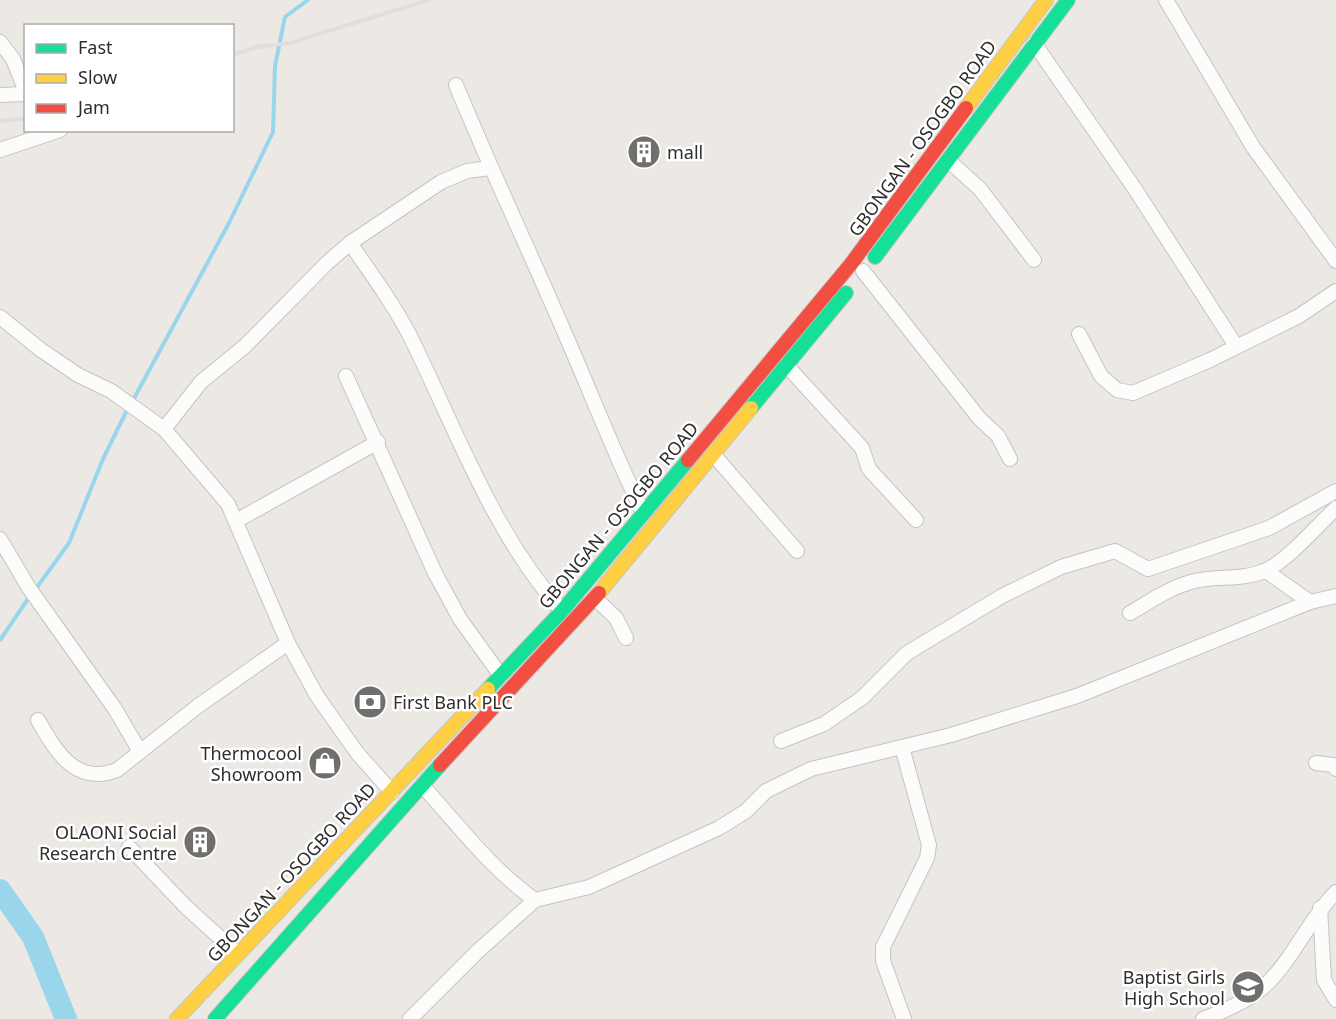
<svg xmlns="http://www.w3.org/2000/svg" width="1336" height="1019" font-family="'Noto Sans',sans-serif">
  <style>
    .lines { fill: none; stroke-linecap: round; stroke-linejoin: round }
    .stream { stroke: #99d6ec; stroke-width: 4 }
    .river { stroke: #99d6ec; stroke-width: 22 }
    .street-casing { stroke: #c5c4c5; stroke-width: 16 }
    .fast-casing { stroke: #c6c5c4; stroke-width: 16 }
    .slow-casing { stroke: #c6c5c4; stroke-width: 16 }
    .jam-casing { stroke: #c6c5c4; stroke-width: 16 }
    .street { stroke: #fcfcfb; stroke-width: 14 }
    .fast { stroke: #16e098; stroke-width: 14 }
    .slow { stroke: #ffcf43; stroke-width: 14 }
    .jam { stroke: #f24e42; stroke-width: 14 }
    .rail { stroke: #dfdfe1; stroke-width: 4 }
    .labels { text-anchor: middle; dominant-baseline: central; stroke-width: 5; stroke-linejoin: round; paint-order: stroke }
    .street-label { font-size: 18px; fill: #2e2e2e; stroke: #fff }
    .poi-label { font-size: 18px; fill: #2e2e2e; stroke: #fff; text-anchor: end }
  </style>
  <rect width="100%" height="100%" fill="#ece8e4"/>
  <g class="lines">
    <g class="stream">
      <path d="M 132,402 L 229,223 L 273,132 L 275,66 L 285,17 L 308,0"/>
      <path d="M 35,590 L 69,543 L 103,459 L 128,408"/>
      <path d="M 0,640 L 30,596"/>
    </g>
    <path class="river" d="M 0,890 L 33,937 L 66,1019"/>
    <g class="street-casing">
      <g id="street">
        <path d="M 1166,0 L 1253,147 L 1336,261"/>
        <path d="M 0,42 L 13,59 L 26,92"/>
        <path d="M 1034,43 L 1135,189 L 1236,346"/>
        <path d="M 456,85 C 491,170 530,252 566,336 C 592,395 614,454 643,512"/>
        <path d="M 0,95 L 26,94"/>
        <path d="M 0,150 L 60,130"/>
        <path d="M 949,161 L 980,189 L 1034,260"/>
        <path d="M 350,243 C 372,275 395,306 412,340 C 457,432 493,533 562,611"/>
        <path d="M 863,271 L 979,418 L 998,436 L 1010,459"/>
        <path d="M 0,317 L 41,350 L 78,375 L 111,391 L 164,429 L 228,504 L 288,643 L 317,696 L 358,754 L 392,792"/>
        <path d="M 1079,334 L 1101,376 L 1117,390 L 1133,393 L 1210,360 L 1299,316 L 1336,291"/>
        <path d="M 787,366 L 862,448 L 869,469 L 916,520"/>
        <path d="M 346,376 L 435,573 L 460,619 L 501,676"/>
        <path d="M 164,429 L 201,382 L 245,346 L 327,263 L 350,243 L 441,182 L 467,171 L 490,168"/>
        <path d="M 713,454 L 797,551"/>
        <path d="M 236,521 L 378,442"/>
        <path d="M 0,539 L 29,588 L 115,709 L 139,750"/>
        <path d="M 1266,571 L 1310,602"/>
        <path d="M 595,598 L 616,618 L 626,638"/>
        <path d="M 1130,613 C 1149,602 1169,588 1191,582 C 1214,575 1241,581 1264,571 C 1285,563 1319,524 1336,508"/>
        <path d="M 38,720 C 56,752 76,786 117,770 L 198,706 L 288,643"/>
        <path d="M 781,741 L 824,724 L 862,698 L 907,653 L 1002,596 L 1061,567 L 1115,551 L 1148,569 L 1269,528 L 1336,491"/>
        <path d="M 902,747 L 929,845 L 927,858 L 883,947 L 883,961 L 904,1019"/>
        <path d="M 1316,763 L 1333,765 L 1336,769"/>
        <path d="M 422,785 C 458,825 491,869 535,900 L 589,887 L 719,828 L 746,811 L 766,791 L 811,769 L 951,735 L 1077,696 L 1310,602 L 1336,596"/>
        <path d="M 129,847 L 186,907 L 238,954"/>
        <path d="M 1320,908 L 1324,980 L 1336,1000"/>
        <path d="M 410,1019 L 478,951 L 535,900"/>
        <path d="M 1203,1019 C 1222,1012 1245,1002 1261,989 C 1291,964 1308,920 1336,892"/>
      </g>
    </g>
    <g class="fast-casing">
      <g id="fast">
        <path d="M 875,257 L 1068,0"/>
        <path d="M 751,408 L 846,293"/>
        <path d="M 488,689 L 562,611 L 688,460"/>
        <path d="M 215,1019 L 440,765"/>
      </g>
    </g>
    <g class="slow-casing">
      <g id="slow">
        <path d="M 966,108 L 1046,0"/>
        <path d="M 599,593 L 751,408"/>
        <path d="M 177,1019 L 488,689"/>
      </g>
    </g>
    <g class="jam-casing">
      <g id="jam">
        <path d="M 688,460 L 851,264 L 966,108"/>
        <path d="M 440,765 L 599,593"/>
      </g>
    </g>
    <use href="#street" class="street"/>
    <use href="#fast" class="fast"/>
    <use href="#slow" class="slow"/>
    <use href="#jam" class="jam"/>
    <g class="rail">
      <path d="M 232,55 L 257,47 L 290,43 L 428,0"/>
      <path d="M 0,121 L 26,118"/>
    </g>
  </g>
  <defs>
    <g id="building-disc" transform="scale(1.725)"><circle r="9.5" fill="#706f6e" stroke="#fff"/><path d="M-4-6H4V6H1V3H-1V6H-4ZM-2.5-4.3h1.7v1.8h-1.7ZM.8-4.3h1.7v1.8H.8ZM-2.5-1h1.7V.8h-1.7ZM.8-1h1.7V.8H.8Z" fill="#fff"/></g>
    <g id="bank-disc" transform="scale(1.725)"><circle r="9.5" fill="#706f6e" stroke="#fff"/><path d="M-6-4H6V4H-6ZM0-2.3a2.3 2.3 0 1 0 0 4.6a2.3 2.3 0 1 0 0-4.6Z" fill="#fff"/></g>
    <g id="shop-disc" transform="scale(1.725)"><circle r="9.5" fill="#706f6e" stroke="#fff"/><path d="M-5-2.5h2.3a2.7 3.5 0 0 1 5.4 0H5L5.5 6h-11ZM-1.5-2.5h3a1.5 2.3 0 0 0-3 0Z" fill="#fff"/></g>
    <g id="school-disc" transform="scale(1.725)"><circle r="9.5" fill="#706f6e" stroke="#fff"/><path d="M0-5L7-2L0 1L-7-2ZM-4 1L0 2.5L4 1V4Q0 6-4 4Z" fill="#fff"/></g>
  </defs>
  <g fill-rule="evenodd">
    <use href="#building-disc" x="644" y="152"/>
    <use href="#bank-disc" x="370" y="702"/>
    <use href="#shop-disc" x="325" y="763"/>
    <use href="#building-disc" x="200" y="842"/>
    <use href="#school-disc" x="1248" y="987"/>
  </g>
  <g class="labels">
    <g class="street-label">
      <text transform="translate(922 138) rotate(-54)">GBONGAN - OSOGBO ROAD</text>
      <text transform="translate(618 515) rotate(-50)">GBONGAN - OSOGBO ROAD</text>
      <text transform="translate(291 872) rotate(-47)">GBONGAN - OSOGBO ROAD</text>
    </g>
    <g class="poi-label">
      <text x="667" y="152" text-anchor="start">mall</text>
      <text x="393" y="702" text-anchor="start">First Bank PLC</text>
      <text x="302" y="753">Thermocool<tspan x="302" dy="21">Showroom</tspan></text>
      <text x="177" y="832">OLAONI Social<tspan x="177" dy="21">Research Centre</tspan></text>
      <text x="1225" y="977">Baptist Girls<tspan x="1225" dy="21">High School</tspan></text>
    </g>
  </g>
  <rect x="24" y="24" width="210" height="108" fill="#ffffff" stroke="#ababab" stroke-width="1.5"/>
  <rect x="36" y="44" width="30" height="9" fill="#16e098" stroke="#ababab" stroke-width="1.5"/>
  <text x="78" y="54" font-size="18" fill="#2e2e2e">Fast</text>
  <rect x="36" y="74" width="30" height="9" fill="#ffcf43" stroke="#ababab" stroke-width="1.5"/>
  <text x="78" y="84" font-size="18" fill="#2e2e2e">Slow</text>
  <rect x="36" y="104" width="30" height="9" fill="#f24e42" stroke="#ababab" stroke-width="1.5"/>
  <text x="78" y="114" font-size="18" fill="#2e2e2e">Jam</text>
</svg>
